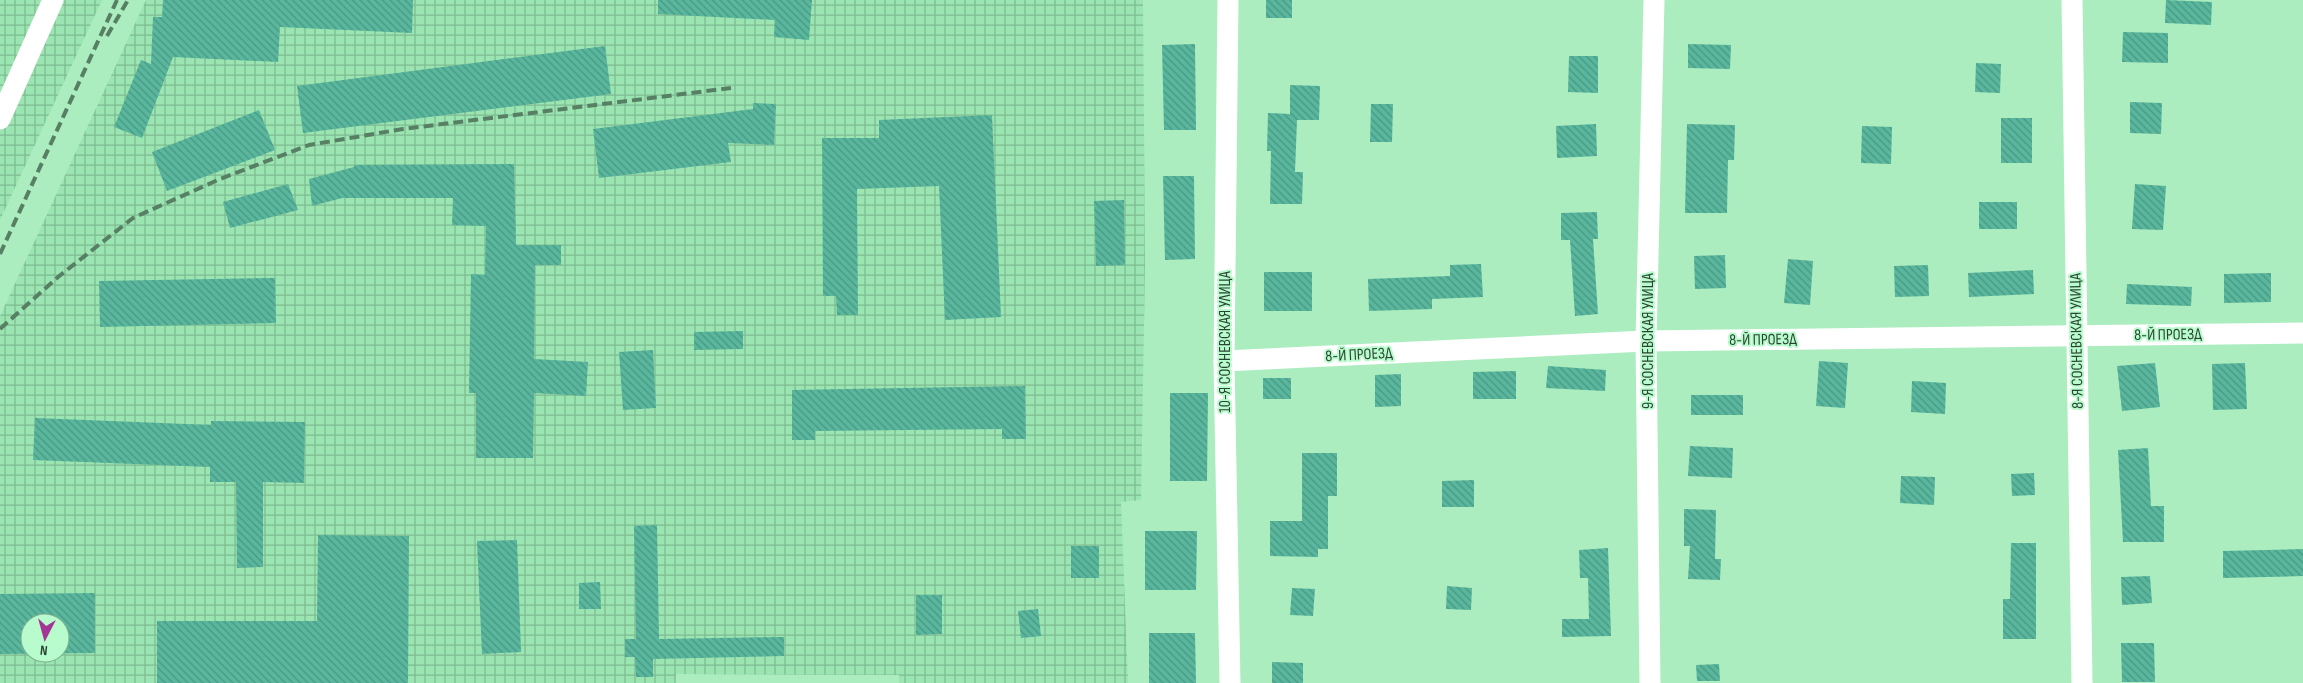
<svg xmlns="http://www.w3.org/2000/svg" width="2303" height="683" font-family="'Sofia Sans Condensed',sans-serif">
  <style>
    .industrial { fill: url(#industrial-grid); fill-rule: evenodd }
    .building { fill: url(#building-back-hatch); fill-rule: evenodd }
    .lines { fill: none; stroke-linecap: round; stroke-linejoin: round }
    .minor { stroke: #fff; stroke-width: 21 }
    .rail { stroke: #577f63; stroke-width: 4; stroke-dasharray: 10 5; stroke-linecap: butt }
    .labels { text-anchor: middle; dominant-baseline: central; stroke-width: 4; stroke-linejoin: round; paint-order: stroke }
    .street-label { font-size: 16px; fill: #284331; stroke: #b8fbcc }
  </style>
  <defs>
    <pattern id="industrial-grid" width="8" height="8" patternUnits="userSpaceOnUse" patternTransform="scale(1.25)"><rect width="8" height="8" fill="#9be5b2"/><path d="M0 4h8M4 0v8" fill="none" stroke="#7ebb91"/></pattern>
    <pattern id="building-back-hatch" width="6" height="6" patternUnits="userSpaceOnUse" patternTransform="scale(1.25)"><rect width="6" height="6" fill="#59b79e"/><path d="M-1 5l2 2M0 0l6 6M5-1l2 2" fill="none" stroke="#4a9681"/></pattern>
  </defs>
  <rect width="100%" height="100%" fill="#abedbf"/>
  <g class="industrial">
    <path d="M 0,0 L 102,0 L 0,220 Z"/>
    <path d="M 146,0 L 1143,0 L 1145,266 L 1141,500 L 1121,502 L 1128,683 L 899,683 L 899,675 L 676,674 L 676,683 L 0,683 L 0,316 ZM 30,623 L 60,623 L 60,653 L 30,653 Z"/>
  </g>
  <g class="building">
    <path d="M 163,0 L 413,0 L 412,33 L 280,27 L 278,62 L 173,57 L 142,138 L 114,127 L 141,60 L 151,64 L 153,17 L 162,17 Z"/>
    <path d="M 658,0 L 812,0 L 809,40 L 774,37 L 775,20 L 658,14 Z"/>
    <rect x="1266" y="0" width="26" height="18"/>
    <path d="M 2166,0 L 2212,2 L 2211,25 L 2165,23 Z"/>
    <path d="M 2123,32 L 2168,33 L 2168,63 L 2122,62 Z"/>
    <path d="M 1195,44 L 1196,130 L 1164,130 L 1162,45 Z"/>
    <path d="M 1688,44 L 1731,45 L 1730,69 L 1688,68 Z"/>
    <path d="M 605,46 L 611,94 L 303,133 L 297,86 Z"/>
    <path d="M 1569,56 L 1598,56 L 1598,93 L 1568,92 Z"/>
    <path d="M 1976,63 L 2001,64 L 2000,93 L 1975,92 Z"/>
    <path d="M 1290,85 L 1320,86 L 1319,120 L 1297,120 L 1295,172 L 1303,172 L 1302,204 L 1270,204 L 1271,151 L 1267,151 L 1268,113 L 1290,114 Z"/>
    <path d="M 2130,102 L 2162,103 L 2161,134 L 2130,133 Z"/>
    <path d="M 753,103 L 776,104 L 774,145 L 728,143 L 731,162 L 599,178 L 593,129 L 753,109 Z"/>
    <path d="M 1371,104 L 1393,104 L 1392,142 L 1370,142 Z"/>
    <path d="M 259,110 L 275,150 L 167,191 L 152,152 Z"/>
    <path d="M 992,115 L 1001,317 L 945,320 L 939,186 L 857,189 L 858,315 L 837,315 L 836,296 L 823,296 L 822,138 L 879,138 L 879,120 Z"/>
    <rect x="2001" y="118" width="31" height="45"/>
    <path d="M 1596,124 L 1597,156 L 1557,158 L 1556,126 Z"/>
    <path d="M 1687,124 L 1735,125 L 1734,160 L 1728,160 L 1727,213 L 1685,213 Z"/>
    <path d="M 1862,126 L 1892,127 L 1891,164 L 1861,163 Z"/>
    <path d="M 514,164 L 516,245 L 561,245 L 561,265 L 535,265 L 534,359 L 588,362 L 586,396 L 534,393 L 533,458 L 476,458 L 476,393 L 469,393 L 471,274 L 485,275 L 486,226 L 452,225 L 453,198 L 342,198 L 312,206 L 309,179 L 354,167 L 354,165 Z"/>
    <path d="M 1163,176 L 1194,176 L 1195,259 L 1165,260 Z"/>
    <path d="M 288,184 L 298,210 L 230,228 L 223,202 Z"/>
    <path d="M 2135,184 L 2166,186 L 2163,230 L 2132,229 Z"/>
    <path d="M 1124,200 L 1125,265 L 1096,266 L 1094,201 Z"/>
    <rect x="1979" y="202" width="38" height="27"/>
    <path d="M 1597,212 L 1598,239 L 1593,239 L 1598,314 L 1575,316 L 1570,240 L 1561,240 L 1561,213 Z"/>
    <path d="M 1725,255 L 1726,288 L 1695,289 L 1694,256 Z"/>
    <path d="M 1788,259 L 1813,261 L 1810,305 L 1784,303 Z"/>
    <path d="M 1481,264 L 1483,297 L 1432,299 L 1432,309 L 1369,311 L 1368,279 L 1450,276 L 1450,265 Z"/>
    <path d="M 1928,265 L 1929,296 L 1895,297 L 1894,266 Z"/>
    <path d="M 2033,270 L 2034,294 L 1969,297 L 1968,273 Z"/>
    <rect x="1264" y="272" width="48" height="39"/>
    <path d="M 2271,273 L 2271,302 L 2224,303 L 2224,274 Z"/>
    <path d="M 275,278 L 276,323 L 100,327 L 99,281 Z"/>
    <path d="M 2127,284 L 2192,287 L 2191,306 L 2126,304 Z"/>
    <path d="M 743,331 L 743,349 L 694,350 L 694,332 Z"/>
    <path d="M 653,350 L 656,408 L 623,410 L 619,352 Z"/>
    <path d="M 1819,361 L 1848,363 L 1845,408 L 1816,406 Z"/>
    <path d="M 2155,363 L 2160,407 L 2122,411 L 2117,366 Z"/>
    <path d="M 2245,363 L 2247,409 L 2213,410 L 2212,364 Z"/>
    <path d="M 1548,366 L 1606,370 L 1605,391 L 1546,388 Z"/>
    <path d="M 1516,371 L 1516,399 L 1473,399 L 1473,372 Z"/>
    <path d="M 1401,374 L 1401,406 L 1375,407 L 1375,375 Z"/>
    <rect x="1263" y="378" width="28" height="21"/>
    <path d="M 1912,381 L 1946,383 L 1945,414 L 1911,412 Z"/>
    <path d="M 1025,386 L 1026,439 L 1002,439 L 1002,429 L 815,431 L 815,440 L 792,440 L 792,390 Z"/>
    <path d="M 1170,393 L 1208,393 L 1207,481 L 1170,481 Z"/>
    <rect x="1691" y="395" width="52" height="20"/>
    <path d="M 35,418 L 211,425 L 211,421 L 305,422 L 304,483 L 263,482 L 263,567 L 237,568 L 236,482 L 210,482 L 210,467 L 33,460 Z"/>
    <path d="M 1690,446 L 1733,448 L 1732,478 L 1688,476 Z"/>
    <path d="M 2148,448 L 2151,506 L 2164,506 L 2164,542 L 2123,542 L 2118,450 Z"/>
    <path d="M 1302,453 L 1337,453 L 1337,496 L 1328,496 L 1328,549 L 1318,549 L 1318,557 L 1270,556 L 1270,521 L 1302,521 Z"/>
    <path d="M 2034,473 L 2035,495 L 2012,496 L 2011,474 Z"/>
    <path d="M 1901,476 L 1935,477 L 1934,505 L 1900,503 Z"/>
    <path d="M 1474,480 L 1474,507 L 1442,507 L 1442,481 Z"/>
    <path d="M 1684,509 L 1716,510 L 1715,559 L 1721,559 L 1720,580 L 1688,579 L 1690,546 L 1684,546 Z"/>
    <path d="M 657,525 L 659,639 L 784,637 L 784,656 L 653,659 L 653,677 L 636,677 L 635,657 L 625,657 L 625,639 L 636,639 L 634,526 Z"/>
    <path d="M 1145,531 L 1197,531 L 1196,590 L 1145,590 Z"/>
    <path d="M 318,535 L 409,536 L 408,683 L 157,683 L 157,621 L 317,621 Z"/>
    <path d="M 517,540 L 521,652 L 482,654 L 477,541 Z"/>
    <path d="M 2011,543 L 2036,543 L 2036,639 L 2003,639 L 2003,599 L 2010,599 Z"/>
    <rect x="1071" y="546" width="28" height="32"/>
    <path d="M 1608,548 L 1611,636 L 1562,637 L 1562,619 L 1589,619 L 1588,578 L 1580,578 L 1579,550 Z"/>
    <path d="M 2303,549 L 2303,576 L 2223,578 L 2223,551 Z"/>
    <path d="M 2150,576 L 2152,603 L 2122,605 L 2121,577 Z"/>
    <path d="M 600,582 L 601,609 L 579,609 L 579,583 Z"/>
    <path d="M 1447,586 L 1472,588 L 1471,610 L 1446,609 Z"/>
    <path d="M 1292,588 L 1315,589 L 1313,616 L 1290,615 Z"/>
    <path d="M 95,593 L 95,653 L 0,654 L 0,594 ZM 30,623 L 60,623 L 60,653 L 30,653 Z"/>
    <path d="M 916,595 L 942,595 L 942,634 L 916,635 Z"/>
    <path d="M 1038,609 L 1041,636 L 1021,638 L 1018,611 Z"/>
    <path d="M 1149,633 L 1195,633 L 1196,683 L 1149,683 Z"/>
    <path d="M 2121,643 L 2154,643 L 2155,682 L 2122,682 Z"/>
    <path d="M 1272,662 L 1303,663 L 1303,683 L 1272,683 Z"/>
    <path d="M 1719,664 L 1720,681 L 1697,681 L 1696,665 Z"/>
  </g>
  <g class="lines">
    <g class="minor">
      <path d="M 1228,0 L 1224,361 L 1230,683"/>
      <path d="M 2072,0 L 2082,683"/>
      <path d="M 0,119 L 53,0"/>
      <path d="M 1224,361 L 1646,341 L 2303,333"/>
      <path d="M 1650,683 L 1646,341 L 1654,0"/>
    </g>
    <g class="rail">
      <path d="M 107,36 L 128,0"/>
      <path d="M 0,254 L 117,0"/>
      <path d="M 0,329 L 58,277 L 133,218 L 220,179 L 309,145 L 403,129 L 731,88"/>
    </g>
  </g>
  <g class="labels">
    <g class="street-label">
      <text transform="translate(2168 335) rotate(-1)">8-Й ПРОЕЗД</text>
      <text transform="translate(1763 340) rotate(-1)">8-Й ПРОЕЗД</text>
      <text transform="translate(1648 341) rotate(-90)">9-Я СОСНЕВСКАЯ УЛИЦА</text>
      <text transform="translate(2077 341) rotate(-91)">8-Я СОСНЕВСКАЯ УЛИЦА</text>
      <text transform="translate(1225 342) rotate(-90)">10-Я СОСНЕВСКАЯ УЛИЦА</text>
      <text transform="translate(1359 355) rotate(-3)">8-Й ПРОЕЗД</text>
    </g>
  </g>
  <g transform="translate(45 638) rotate(186)"><circle r="24" fill="#b8fbcc" stroke="#7eb18e"/>
  <path d="M0-4L9 19L0 12L-9 19Z" fill="#a33594"/>
  <text y="-8" font-size="14" font-weight="bold" text-anchor="middle" fill="#284331">N</text>
  </g>
</svg>
